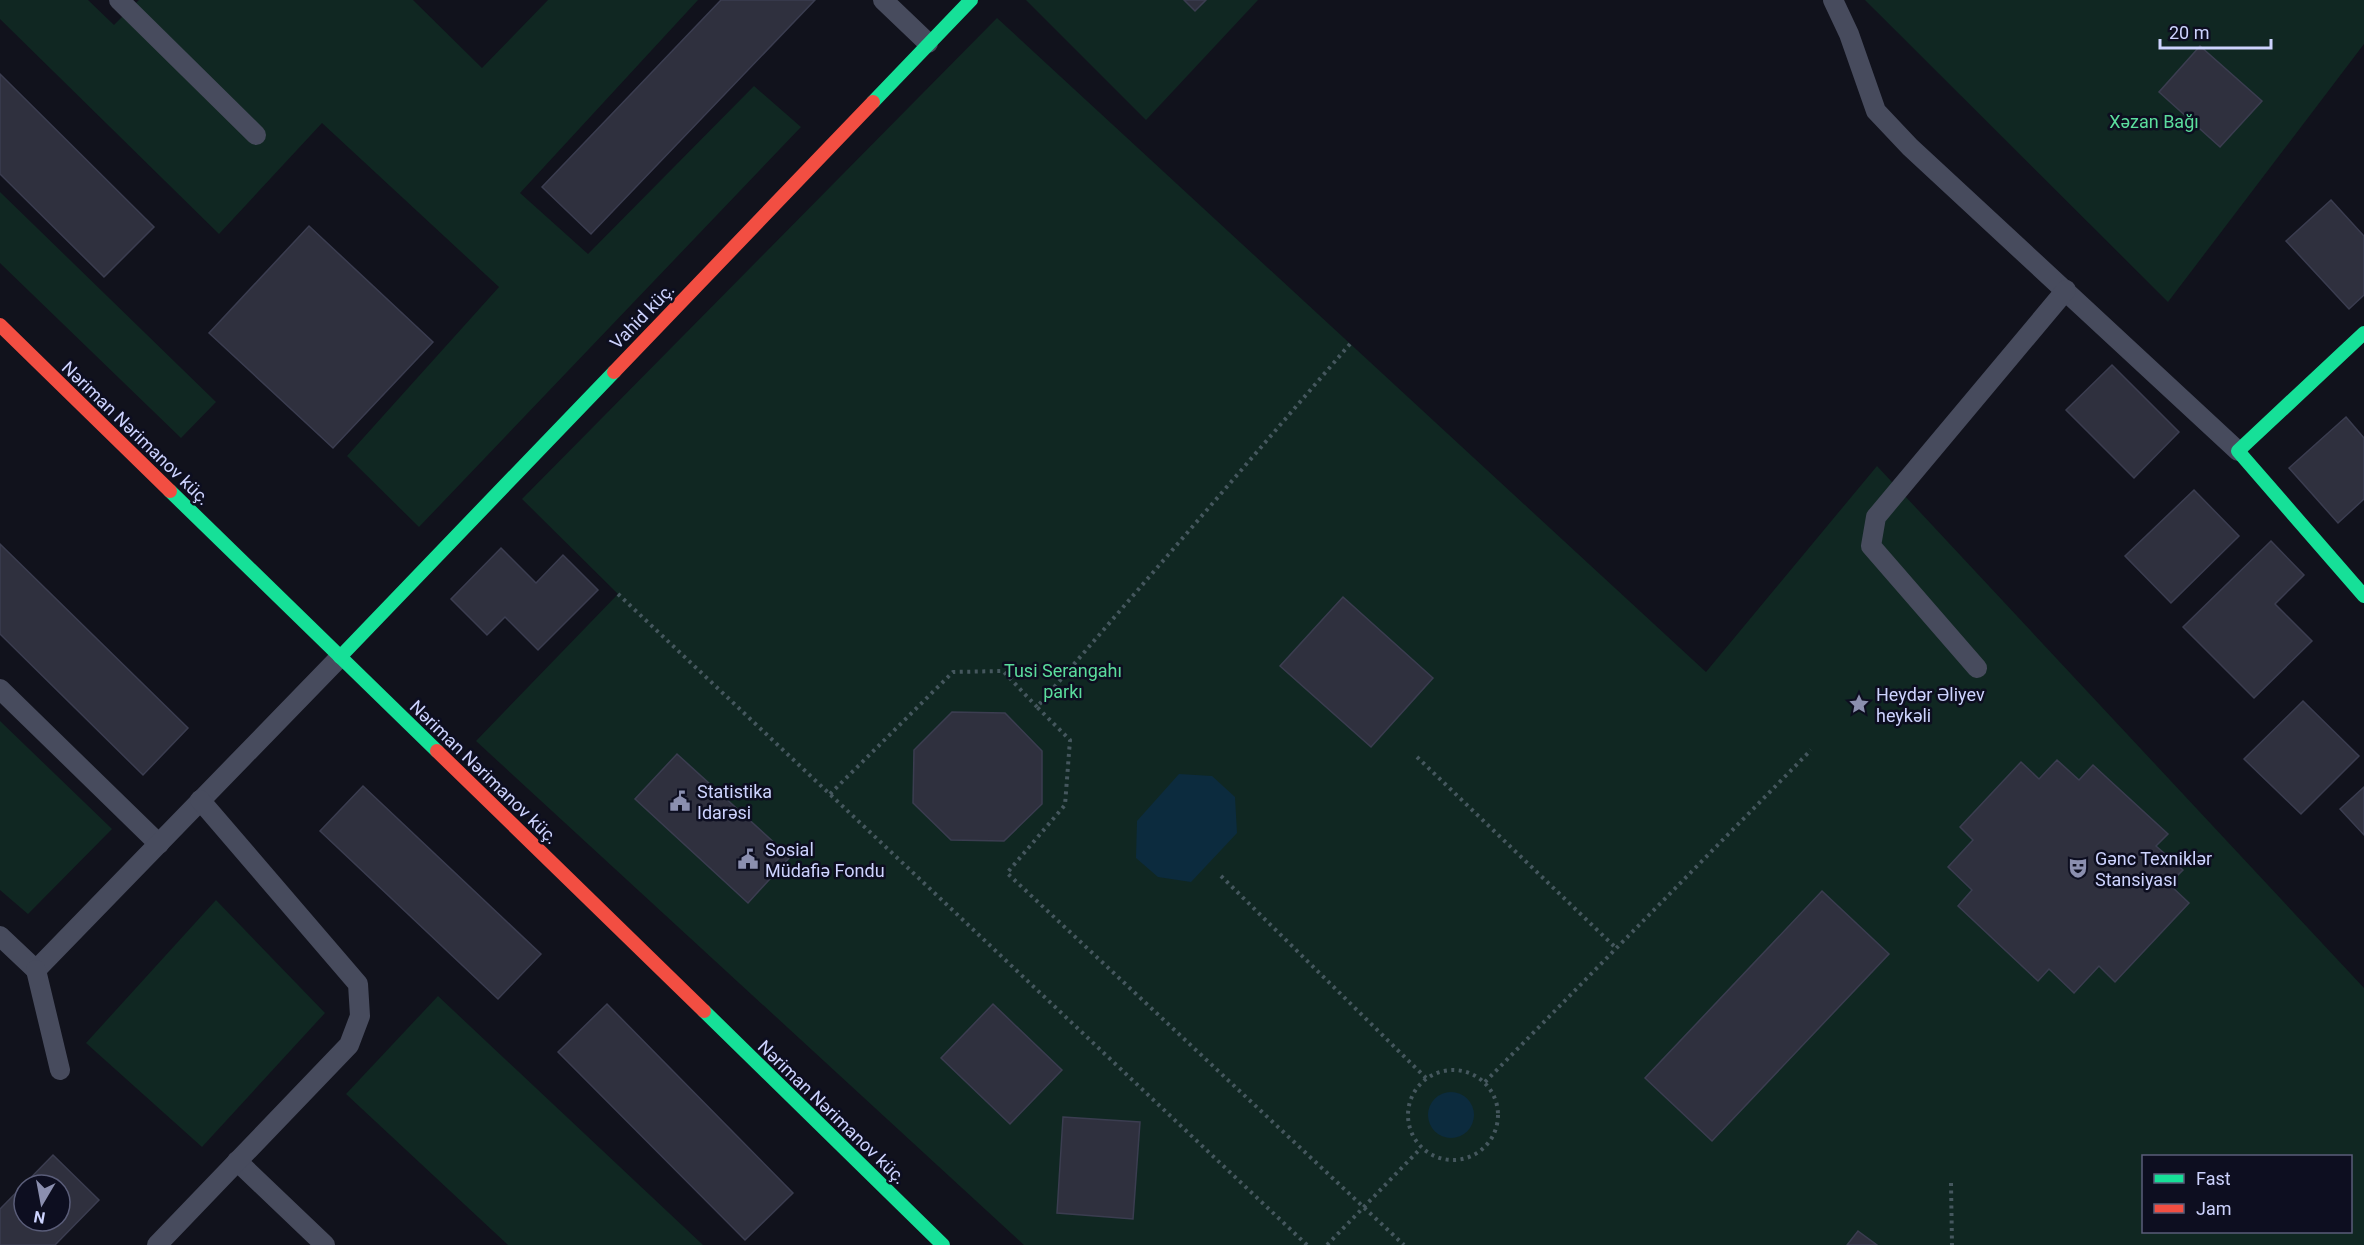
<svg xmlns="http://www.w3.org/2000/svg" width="2364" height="1245" font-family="Roboto,sans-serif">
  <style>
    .green { fill: #102722; fill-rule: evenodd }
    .water { fill: #0c2b3e }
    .building { fill: #2f303e; stroke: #3b3d50; stroke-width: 1.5; fill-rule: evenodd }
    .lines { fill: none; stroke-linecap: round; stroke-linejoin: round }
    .path { stroke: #45575e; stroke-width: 4; stroke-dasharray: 3 4.5; stroke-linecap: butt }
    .lane { stroke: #474b5d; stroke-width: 20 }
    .fast { stroke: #16e098; stroke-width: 14 }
    .jam { stroke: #f24e42; stroke-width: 14 }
    .labels { text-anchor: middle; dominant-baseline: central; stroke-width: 5; stroke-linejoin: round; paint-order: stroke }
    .park-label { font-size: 18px; fill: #5bdd9d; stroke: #0d0e20 }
    .street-label { font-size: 18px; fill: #cdd3fe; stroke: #0d0e20 }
    .poi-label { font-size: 18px; fill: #cdd3fe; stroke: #0d0e20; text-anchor: start }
  </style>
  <rect width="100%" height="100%" fill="#11121c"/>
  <g class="green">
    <path d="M 0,0 L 88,0 L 114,25 L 139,0 L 413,0 L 482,68 L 548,0 L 698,0 L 520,193 L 588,254 L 754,86 L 801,127 L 419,527 L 347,456 L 499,287 L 322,123 L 219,234 L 0,19 Z"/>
    <path d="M 1026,0 L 1258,0 L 1146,120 Z"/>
    <path d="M 1865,0 L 2364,0 L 2364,44 L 2168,302 Z"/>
    <path d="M 997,18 L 1706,672 L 1877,466 L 2364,988 L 2364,1245 L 1024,1245 L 476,741 L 618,594 L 522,499 ZM 2144,1156 L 2350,1156 L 2350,1232 L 2144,1232 Z"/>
    <path d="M 0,192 L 216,402 L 181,438 L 0,263 Z"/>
    <path d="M 0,721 L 112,829 L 28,914 L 0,890 Z"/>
    <path d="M 216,900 L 325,1013 L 202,1147 L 86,1043 Z"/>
    <path d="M 438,996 L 703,1245 L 508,1245 L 346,1094 Z"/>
  </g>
  <g class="water">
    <path d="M 1179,774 L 1212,776 L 1235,797 L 1237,833 L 1191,882 L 1158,877 L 1136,858 L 1137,821 Z"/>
    <circle cx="1451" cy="1115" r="23"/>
  </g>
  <g class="building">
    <path d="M 721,0 L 815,0 L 591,234 L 542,187 Z"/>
    <path d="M 1184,0 L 1206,0 L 1195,11 Z"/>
    <path d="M 2200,46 L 2262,101 L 2220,147 L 2159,92 Z"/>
    <path d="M 0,74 L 154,227 L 104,277 L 0,174 Z"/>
    <path d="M 2331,200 L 2364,236 L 2364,295 L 2349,309 L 2286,241 Z"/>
    <path d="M 309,226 L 433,342 L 333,448 L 209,333 Z"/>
    <path d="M 2112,365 L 2179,432 L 2134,478 L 2066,410 Z"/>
    <path d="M 2346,417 L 2364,438 L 2364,499 L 2338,523 L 2289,468 Z"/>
    <path d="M 2194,490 L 2239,536 L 2171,603 L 2125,556 Z"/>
    <path d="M 2271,541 L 2304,575 L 2275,604 L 2312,641 L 2254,698 L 2183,627 Z"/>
    <path d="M 0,544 L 188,728 L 143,775 L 0,634 Z"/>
    <path d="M 501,548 L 536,583 L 563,555 L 598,590 L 538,650 L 505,617 L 487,635 L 451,599 Z"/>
    <path d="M 1343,597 L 1433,678 L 1371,747 L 1280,666 Z"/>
    <path d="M 2303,701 L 2359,756 L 2301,814 L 2244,759 Z"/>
    <path d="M 952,712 L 1005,713 L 1042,751 L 1042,804 L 1004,841 L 951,840 L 913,803 L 914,750 Z"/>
    <path d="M 677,754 L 790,857 L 748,903 L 635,799 Z"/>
    <path d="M 2057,760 L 2079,780 L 2093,765 L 2168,834 L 2156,846 L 2183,870 L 2169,884 L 2189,903 L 2115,982 L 2099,966 L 2074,993 L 2049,969 L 2038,981 L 1958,906 L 1972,890 L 1948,867 L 1973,840 L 1960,827 L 2021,762 L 2039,779 Z"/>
    <path d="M 363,786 L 541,954 L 498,999 L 320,831 Z"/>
    <path d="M 2364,787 L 2364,835 L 2340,809 Z"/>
    <path d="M 1822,891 L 1889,954 L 1712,1141 L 1645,1078 Z"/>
    <path d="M 607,1004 L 793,1193 L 745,1240 L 558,1052 Z"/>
    <path d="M 993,1004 L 1062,1070 L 1010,1124 L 941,1058 Z"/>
    <path d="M 1063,1117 L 1140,1122 L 1133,1219 L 1057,1213 Z"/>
    <path d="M 53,1155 L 99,1200 L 55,1245 L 0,1245 L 0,1209 ZM 24,1185 L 60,1185 L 60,1221 L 24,1221 Z"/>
    <path d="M 1858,1231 L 1877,1245 L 1847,1245 Z"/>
  </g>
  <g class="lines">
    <g class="path">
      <path d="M 1350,344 L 1037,707 L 1070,740 L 1065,805 L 1007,873 L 1404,1245"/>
      <path d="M 618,594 L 1307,1245"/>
      <path d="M 1417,757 L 1616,948"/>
      <path d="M 830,794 L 953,672 L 1003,671 L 1037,707"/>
      <path d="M 1221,876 L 1426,1078"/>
      <circle cx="1453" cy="1115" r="45"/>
      <path d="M 1485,1082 L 1811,750"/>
      <path d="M 1951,1183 L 1952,1245"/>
      <path d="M 1327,1245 L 1421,1148"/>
    </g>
    <g class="lane">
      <path d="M 119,0 L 256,135"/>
      <path d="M 883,0 L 928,43"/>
      <path d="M 1833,0 L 1849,34 L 1876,111 L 1910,147 L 2238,451"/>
      <path d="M 1977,668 L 1871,546 L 1876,517 L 2066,290"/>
      <path d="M 0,689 L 159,844"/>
      <path d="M 0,936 L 36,970 L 340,657"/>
      <path d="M 36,970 L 60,1070"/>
      <path d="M 237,1161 L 325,1245"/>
      <path d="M 157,1245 L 349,1045 L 360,1016 L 358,984 L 200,800"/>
    </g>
    <g class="fast">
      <path d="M 873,102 L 971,0"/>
      <path d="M 2364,333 L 2238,451 L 2364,596"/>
      <path d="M 170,491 L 437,751"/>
      <path d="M 340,657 L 614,372"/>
      <path d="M 704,1011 L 943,1245"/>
    </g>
    <g class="jam">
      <path d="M 0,325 L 170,491"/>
      <path d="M 614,372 L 873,102"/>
      <path d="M 437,751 L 704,1011"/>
    </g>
  </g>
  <defs>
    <g id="sight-bare" transform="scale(1.62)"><path d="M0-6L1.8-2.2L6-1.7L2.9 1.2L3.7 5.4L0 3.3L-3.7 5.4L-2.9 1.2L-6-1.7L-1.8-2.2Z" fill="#8b8faf" stroke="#0d0e20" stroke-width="2.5" paint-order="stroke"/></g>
    <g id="civic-bare" transform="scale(1.62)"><path d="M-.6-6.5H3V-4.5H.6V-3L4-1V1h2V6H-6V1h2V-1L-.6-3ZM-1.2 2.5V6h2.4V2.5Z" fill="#8b8faf" stroke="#0d0e20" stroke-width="2.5" paint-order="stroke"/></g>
    <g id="theatre-bare" transform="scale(1.62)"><path d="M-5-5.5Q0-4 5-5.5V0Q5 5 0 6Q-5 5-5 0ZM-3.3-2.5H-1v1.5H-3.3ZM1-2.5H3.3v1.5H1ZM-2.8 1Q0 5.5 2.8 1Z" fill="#8b8faf" stroke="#0d0e20" stroke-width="2.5" paint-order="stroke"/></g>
  </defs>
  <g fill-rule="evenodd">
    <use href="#sight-bare" x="1859" y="704"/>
    <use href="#civic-bare" x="680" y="801"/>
    <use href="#civic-bare" x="748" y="859"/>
    <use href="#theatre-bare" x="2078" y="868"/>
  </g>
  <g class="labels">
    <g class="park-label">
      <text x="2154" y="121">Xəzan Bağı</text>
      <text x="1063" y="670">Tusi Serangahı<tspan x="1063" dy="21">parkı</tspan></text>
    </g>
    <g class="street-label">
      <text transform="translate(642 316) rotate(-46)">Vahid küç.</text>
      <text transform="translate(136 433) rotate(44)">Nəriman Nərimanov küç.</text>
      <text transform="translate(484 772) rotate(44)">Nəriman Nərimanov küç.</text>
      <text transform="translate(832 1112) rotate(44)">Nəriman Nərimanov küç.</text>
    </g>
    <g class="poi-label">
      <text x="1876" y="694">Heydər Əliyev<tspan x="1876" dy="21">heykəli</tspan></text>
      <text x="697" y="791">Statistika<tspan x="697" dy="21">Idarəsi</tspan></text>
      <text x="765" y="849">Sosial<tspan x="765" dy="21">Müdafiə Fondu</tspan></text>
      <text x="2095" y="858">Gənc Texniklər<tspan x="2095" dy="21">Stansiyası</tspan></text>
    </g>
  </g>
  <rect x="2142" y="1155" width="210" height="78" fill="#0d0e20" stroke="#5a5d79" stroke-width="1.5"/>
  <rect x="2154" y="1174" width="30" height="9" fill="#16e098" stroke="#5a5d79" stroke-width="1.5"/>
  <text x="2196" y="1185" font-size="18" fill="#cdd3fe">Fast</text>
  <rect x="2154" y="1204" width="30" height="9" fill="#f24e42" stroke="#5a5d79" stroke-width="1.5"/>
  <text x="2196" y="1215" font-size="18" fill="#cdd3fe">Jam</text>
  <g transform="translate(42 1203) rotate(190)"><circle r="28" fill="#0d0e20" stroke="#5a5d79" stroke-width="1.5"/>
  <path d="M0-4.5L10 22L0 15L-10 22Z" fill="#8b8faf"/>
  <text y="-9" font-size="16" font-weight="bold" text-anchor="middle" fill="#cdd3fe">N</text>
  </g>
  <path d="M2160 39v9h111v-9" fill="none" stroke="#cdd3fe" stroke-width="3"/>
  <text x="2169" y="39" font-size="18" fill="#cdd3fe" stroke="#0d0e20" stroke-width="4.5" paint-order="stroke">20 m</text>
</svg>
